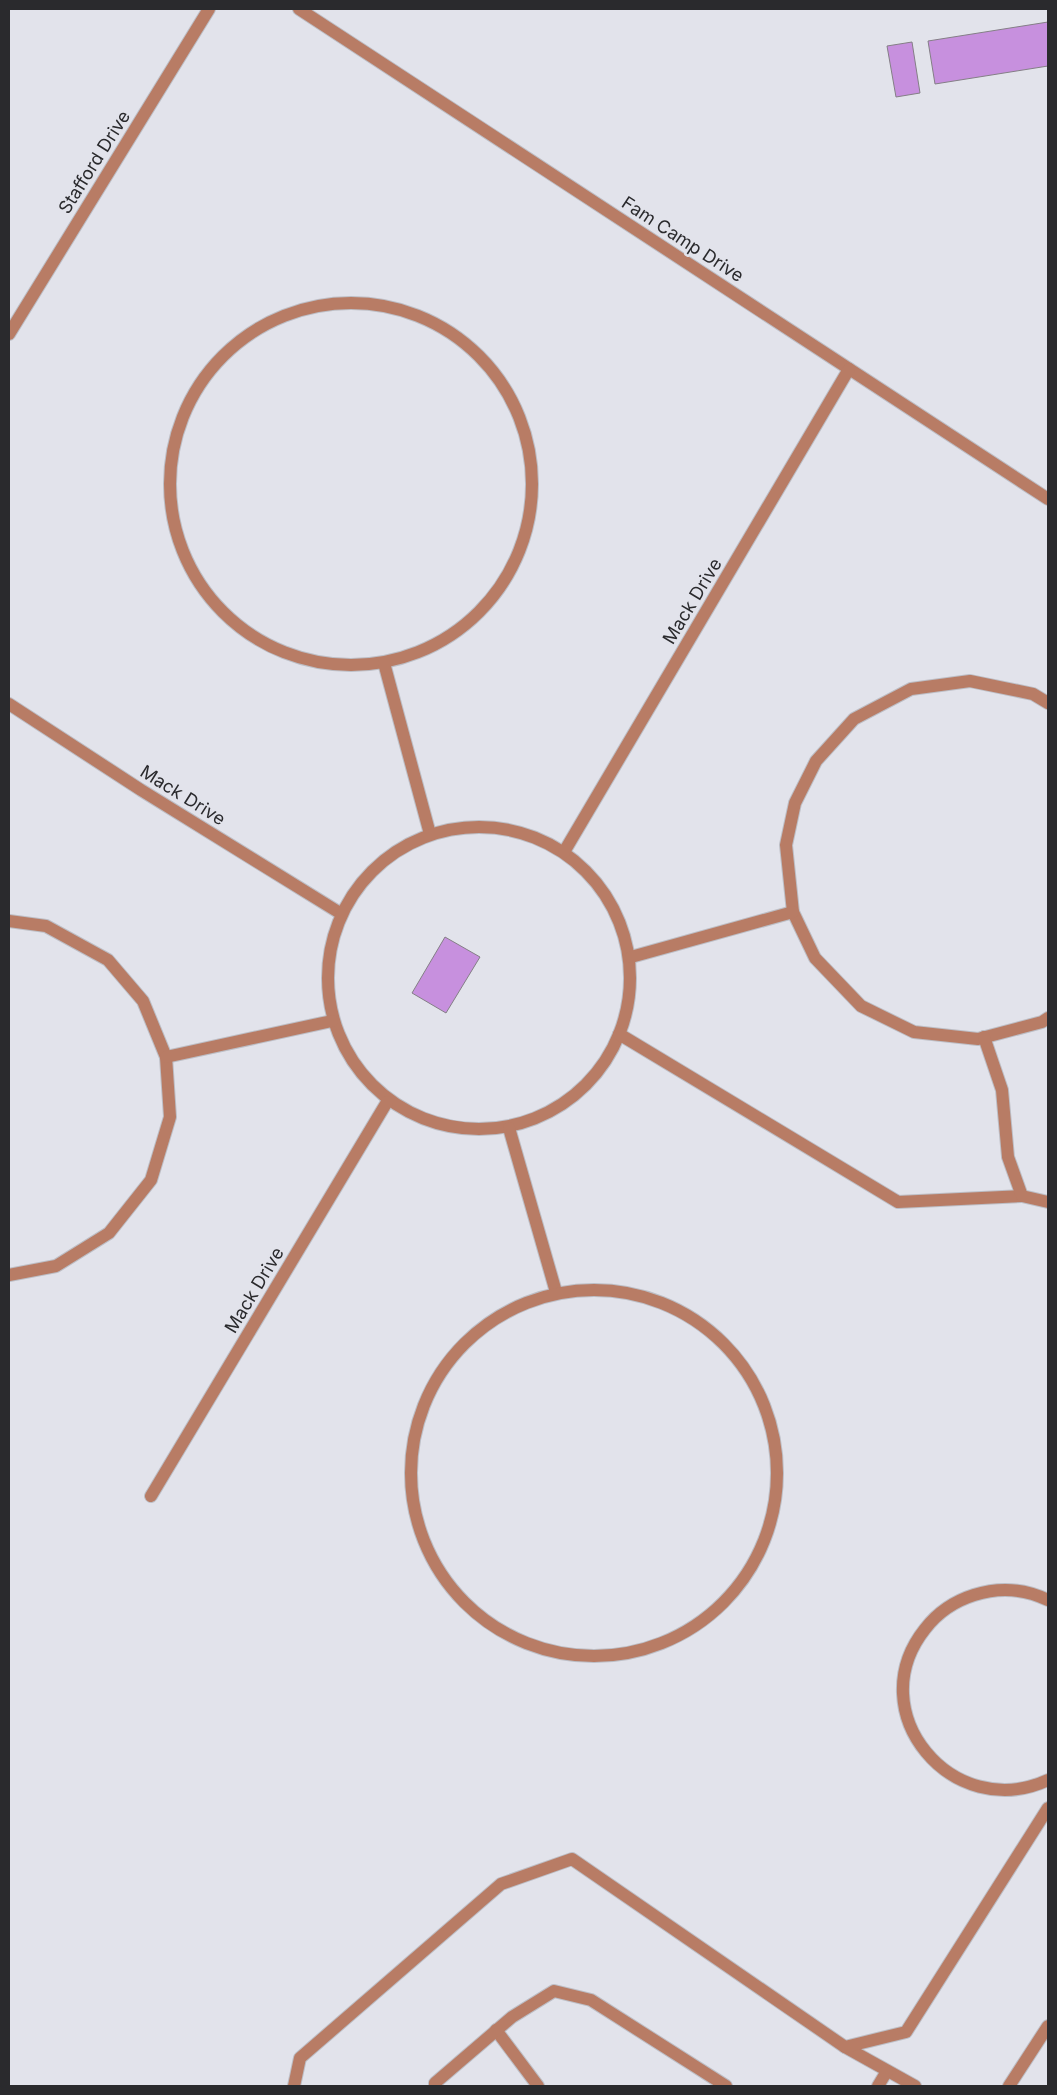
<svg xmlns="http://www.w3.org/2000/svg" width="1057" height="2095" font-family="Inter,sans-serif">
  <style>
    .building { fill: #c790de; stroke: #847f86 }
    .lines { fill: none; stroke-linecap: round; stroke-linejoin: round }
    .minor-casing { stroke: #bdbec5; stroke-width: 14 }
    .minor { stroke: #b87c65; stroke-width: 12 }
    .labels { text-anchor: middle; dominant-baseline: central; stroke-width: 5; stroke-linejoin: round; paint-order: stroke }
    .street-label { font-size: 18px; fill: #2a2a2d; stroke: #e2e3eb }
  </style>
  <rect width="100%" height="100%" fill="#e2e3eb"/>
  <g class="building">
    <path d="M 1048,22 L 1048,66 L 935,84 L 928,41 Z"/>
    <path d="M 912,42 L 920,93 L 896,97 L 887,46 Z"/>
    <path d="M 445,937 L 480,957 L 446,1013 L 412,993 Z"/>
  </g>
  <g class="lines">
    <g class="minor-casing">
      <g id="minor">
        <path d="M 299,9 L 1048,499"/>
        <circle cx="351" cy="484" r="181"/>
        <path d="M 9,334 L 209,9"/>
        <path d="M 384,663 L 430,834"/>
        <path d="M 1048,703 L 1033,694 L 970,681 L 911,689 L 854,719 L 816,761 L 795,803 L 786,845 L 793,912 L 815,958 L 861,1006 L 914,1032 L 978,1039 L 1042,1022 L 1048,1018"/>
        <path d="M 9,704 L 141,790 L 340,913"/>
        <circle cx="479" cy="978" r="151"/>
        <path d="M 564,852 L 849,369"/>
        <path d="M 9,921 L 46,926 L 108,960 L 143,1001 L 166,1057 L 170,1117 L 151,1180 L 109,1233 L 56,1266 L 9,1275"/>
        <path d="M 631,957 L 793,912"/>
        <path d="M 619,1034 L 898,1202 L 1022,1196"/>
        <path d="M 984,1037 L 1002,1090 L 1008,1157 L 1022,1196 L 1048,1202"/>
        <path d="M 166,1057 L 332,1021"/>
        <path d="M 509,1128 L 556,1292"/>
        <circle cx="594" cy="1473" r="183"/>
        <path d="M 151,1496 L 387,1102"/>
        <path d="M 1048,1600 C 1025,1589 999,1587 974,1595 C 955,1601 938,1612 925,1629 C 859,1712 953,1824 1048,1780"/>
        <path d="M 496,2030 L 538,2086"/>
        <path d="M 845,2047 L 915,2086"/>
        <path d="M 294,2086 L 300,2058 L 501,1884 L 572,1859 L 845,2047 L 906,2032 L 1048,1808"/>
        <path d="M 435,2086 L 435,2083 L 512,2017 L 554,1991 L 591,2000 L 726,2086"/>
        <path d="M 878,2086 L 887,2071"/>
        <path d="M 1009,2086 L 1048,2026"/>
      </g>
    </g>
    <use href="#minor" class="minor"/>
  </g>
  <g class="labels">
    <g class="street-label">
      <text transform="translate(94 162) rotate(-58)">Stafford Drive</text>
      <text transform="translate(683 239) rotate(33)">Fam Camp Drive</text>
      <text transform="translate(692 601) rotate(-59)">Mack Drive</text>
      <text transform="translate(183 795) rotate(32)">Mack Drive</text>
      <text transform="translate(254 1290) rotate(-59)">Mack Drive</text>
    </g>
  </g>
  <rect width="1057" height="2095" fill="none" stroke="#2a2a2d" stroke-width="20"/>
</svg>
